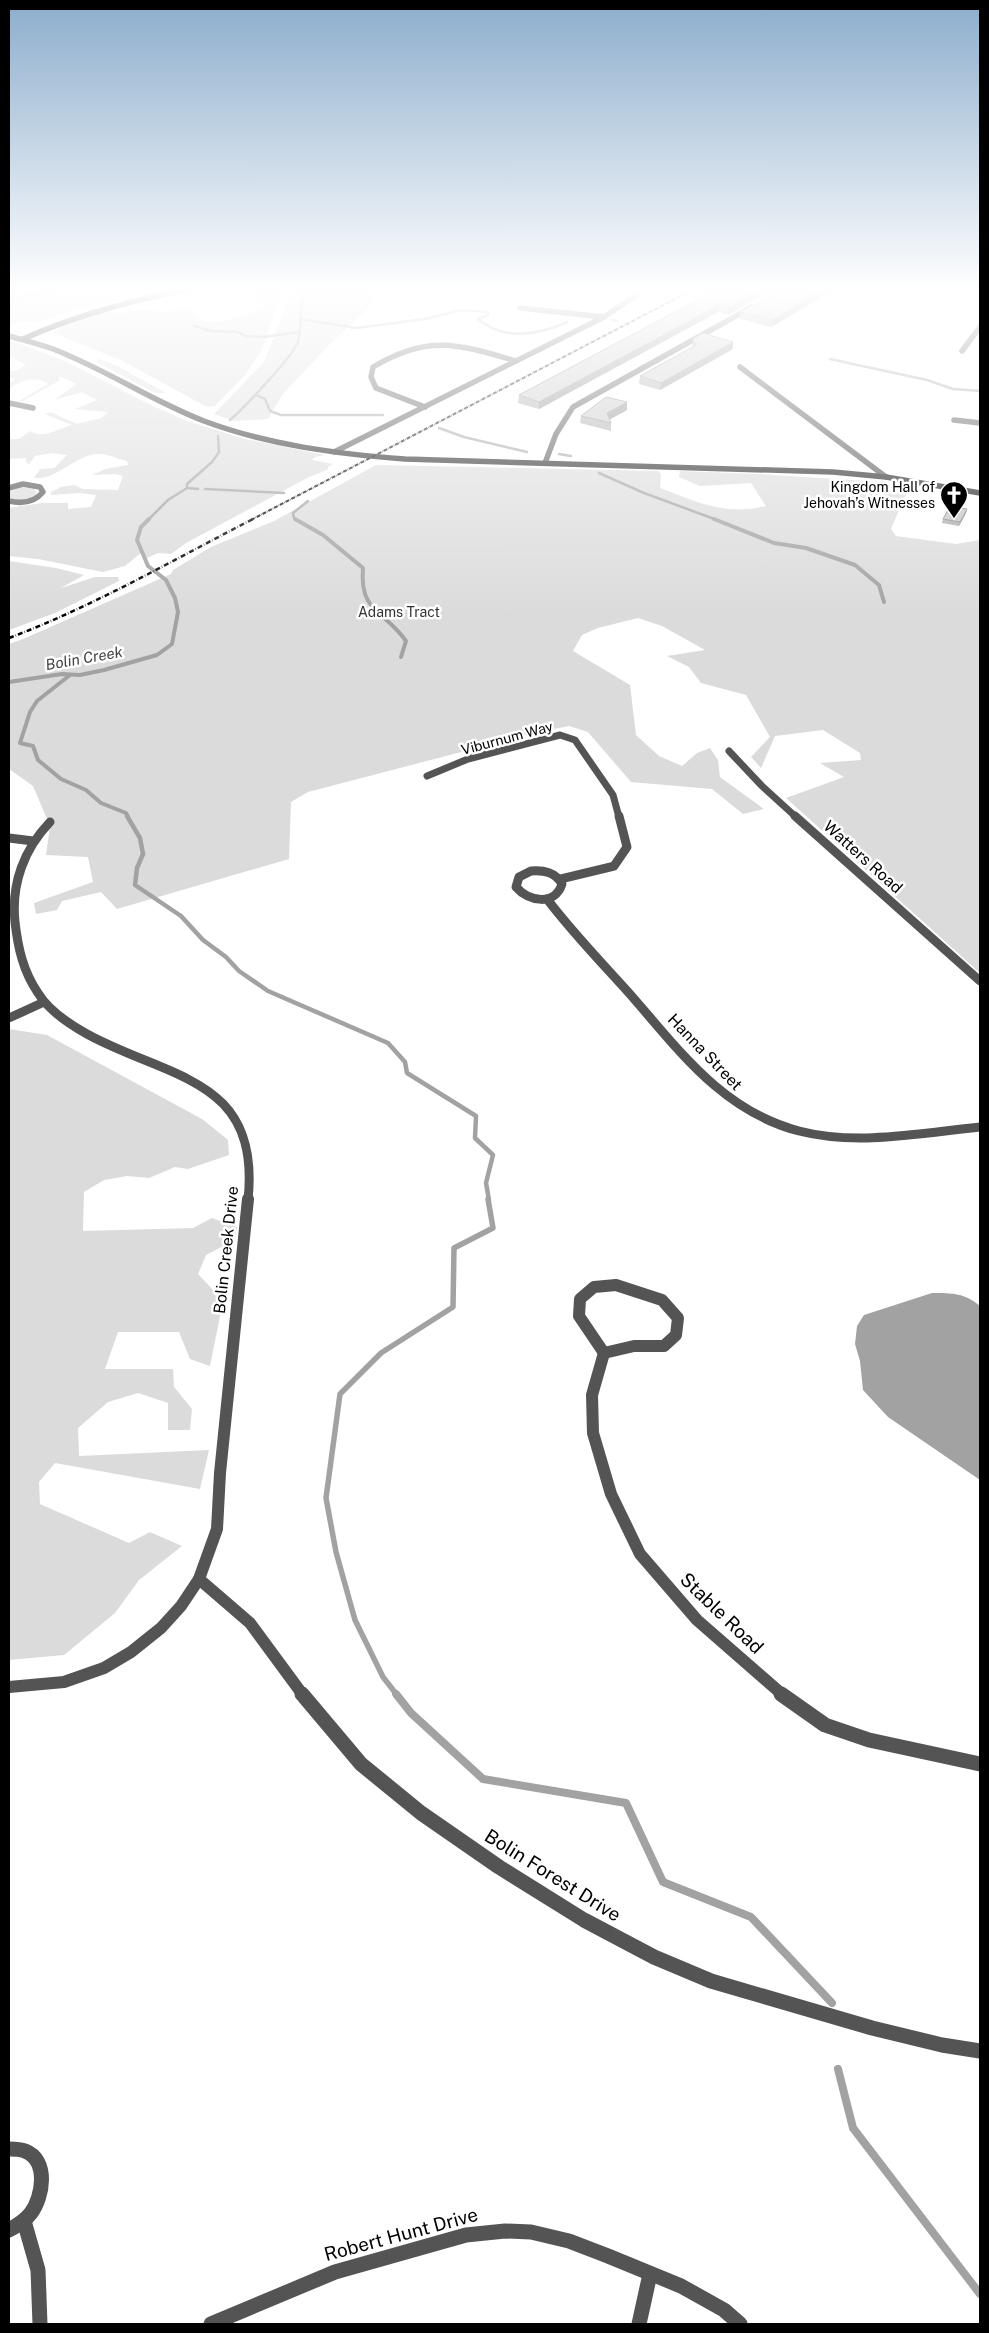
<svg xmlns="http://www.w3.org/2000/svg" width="989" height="2333" font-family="'Public Sans',sans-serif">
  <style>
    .green { fill: #dbdbdb }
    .water { fill: #a2a2a2 }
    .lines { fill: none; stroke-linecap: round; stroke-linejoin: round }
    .stream-far4 { stroke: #a2a2a2; stroke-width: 2.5 }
    .stream-far3 { stroke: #a2a2a2; stroke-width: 4 }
    .stream-far2 { stroke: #a2a2a2; stroke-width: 4.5 }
    .stream-far1 { stroke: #a2a2a2; stroke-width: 5.5 }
    .stream { stroke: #a2a2a2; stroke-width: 8 }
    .street-far4 { stroke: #545454; stroke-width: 5.5 }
    .street-far3 { stroke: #545454; stroke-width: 7 }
    .street-far2 { stroke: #545454; stroke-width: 9 }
    .street-far1 { stroke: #545454; stroke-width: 12 }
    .street { stroke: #545454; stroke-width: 15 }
    .secondary { stroke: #212121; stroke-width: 5.5 }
    .rail-far1 { stroke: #000; stroke-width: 2; stroke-dasharray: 4 1 0.5 1; stroke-linecap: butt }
    .rail { stroke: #000; stroke-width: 2.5; stroke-dasharray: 5 2 0.5 2; stroke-linecap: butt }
    .wall { fill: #a9a9a9 }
    .shaded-wall { fill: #898989 }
    .building { fill: #c4c4c4; stroke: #898989 }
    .labels { text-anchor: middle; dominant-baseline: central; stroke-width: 5; stroke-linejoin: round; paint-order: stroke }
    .far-poi-label { font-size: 14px; fill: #000; stroke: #fff; text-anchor: end }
    .far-park-label { font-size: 14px; fill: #323232; stroke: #fff }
    .far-street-label { font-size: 14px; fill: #000; stroke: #fff }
    .far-water-label { font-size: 15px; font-style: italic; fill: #434343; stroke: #fff }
    .street-label { font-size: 16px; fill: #000; stroke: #fff }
    .near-street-label { font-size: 19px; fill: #000; stroke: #fff }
  </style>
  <rect width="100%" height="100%" fill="#fff"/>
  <g class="green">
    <path d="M 9,289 L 132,289 L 133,291 L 122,298 L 74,310 L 38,322 L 20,321 L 9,326 Z"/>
    <path d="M 251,289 L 282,289 L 262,350 L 245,375 L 215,406 L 207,407 L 121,360 L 53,333 L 63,325 L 109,310 L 117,314 L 143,309 L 168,313 L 179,307 L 191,307 C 197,337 244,314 263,308 L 264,304 L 254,297 Z"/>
    <path d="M 293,289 L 375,289 L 369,307 L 327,347 L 282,395 L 268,419 L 234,421 L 214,414 L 264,362 Z"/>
    <path d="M 9,340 L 63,360 L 151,405 L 187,421 L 245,439 L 325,455 L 315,457 L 312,460 L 333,464 L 329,466 L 327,470 L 309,477 L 186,543 L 171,554 L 158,553 L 145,559 L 142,552 L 125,566 L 103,572 L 38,559 L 9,556 L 9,508 L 42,503 L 68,503 L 68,509 L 91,507 L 96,495 L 79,493 L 51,495 L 51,492 L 61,487 L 74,485 L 83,489 L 118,490 L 123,476 L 116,474 L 92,475 L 105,469 L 128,465 L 127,461 C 117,459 107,453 96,454 C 73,457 57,480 34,478 L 40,469 L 54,468 L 67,455 L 52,453 L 35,456 L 29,464 L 26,462 L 26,458 L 9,459 L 9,439 L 19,439 L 30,431 C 43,440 59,428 72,425 L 45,414 L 50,412 L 77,424 L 101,418 L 108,412 L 75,409 L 97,400 L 82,392 L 54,400 L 77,384 L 59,376 L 60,380 L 55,383 L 22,401 L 17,402 L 48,384 C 36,375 19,381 9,389 L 9,395 L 9,383 L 15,379 L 9,377 L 9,371 L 16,371 L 26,365 L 9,356 Z"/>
    <path d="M 100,359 L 117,366 L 166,393 L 155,393 L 95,361 Z"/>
    <path d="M 376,465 L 658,471 L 661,474 L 660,488 C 697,502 725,516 766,506 L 751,483 L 700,486 L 679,477 L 680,471 L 760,474 L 867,481 L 871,488 C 885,494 898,497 911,487 L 904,498 L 891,529 L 896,536 L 956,544 L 980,540 L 980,973 L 786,798 L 844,777 L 820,763 L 861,760 L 860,753 L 823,730 L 775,736 L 761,768 L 751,757 L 770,737 L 746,695 L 701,683 L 689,667 L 667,656 L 705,650 L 662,626 L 638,618 L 598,628 L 582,635 L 573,651 L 630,685 L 636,735 L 659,756 L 682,766 L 697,753 L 710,748 L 718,760 L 720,777 L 764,809 L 743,814 L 712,789 L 631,782 L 588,732 L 569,726 L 534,733 L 308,792 L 291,802 L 289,859 L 117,909 L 101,892 L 62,901 L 57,910 L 36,914 L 34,903 L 93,882 L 88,857 L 46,855 L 50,826 L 33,786 L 9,769 L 9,644 L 23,639 L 171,574 L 173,570 L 211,547 L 274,521 Z"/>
    <path d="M 22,487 L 33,488 L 37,493 C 30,501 19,501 9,498 L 9,492 Z"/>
    <path d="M 9,561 L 56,568 L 84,575 L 61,588 L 95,577 L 118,577 L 119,581 L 55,613 L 9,630 Z"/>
    <path d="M 9,1029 L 47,1035 L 202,1119 L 228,1140 L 229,1155 L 188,1169 L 175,1167 L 149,1178 L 127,1176 L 104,1180 L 84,1192 L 83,1231 L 193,1228 L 212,1218 L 237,1227 L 235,1240 L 206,1255 L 198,1274 L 214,1291 L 221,1311 L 210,1366 L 190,1359 L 179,1332 L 118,1332 L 105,1369 L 173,1369 L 174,1387 L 192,1409 L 190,1430 L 168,1430 L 168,1403 L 138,1393 L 108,1402 L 78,1428 L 79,1456 L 209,1450 L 200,1489 L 55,1463 L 39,1482 L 40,1504 L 129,1543 L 150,1532 L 182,1546 L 139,1580 L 115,1613 L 64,1655 L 9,1660 Z"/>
  </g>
  <path class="water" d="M 932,1293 C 952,1293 965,1293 980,1306 L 980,1480 L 888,1417 L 863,1390 L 860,1361 L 855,1344 L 857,1326 L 864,1315 Z"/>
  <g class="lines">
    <g class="stream-far4">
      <path d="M 9,300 L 58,289"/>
      <path d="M 300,319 L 356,328 L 425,319 L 461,310 L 488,312 L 488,315 L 478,319 C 503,341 539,335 567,322"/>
      <path d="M 612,320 L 617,321"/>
      <path d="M 194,326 L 212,331 L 238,332 L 245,336 L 264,337 L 299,332"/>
      <path d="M 830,359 L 927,380 L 953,389 L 980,391"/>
      <path d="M 256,395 L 265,399 L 270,411 L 281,415 L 383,415"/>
      <path d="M 230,420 C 243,409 294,355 298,342 C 303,324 297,306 307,289"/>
      <path d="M 439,428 L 464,437 L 527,452"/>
      <path d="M 559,454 L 571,456"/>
      <path d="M 599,473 L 644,493 L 717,520"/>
      <path d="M 187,488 L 198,489"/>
      <path d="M 205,489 L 284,493"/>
      <path d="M 148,520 L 168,500 L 187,488 L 187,484 L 212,462 L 219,452 L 218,436"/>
      <path d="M 297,520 L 294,518 L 293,513 L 308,501"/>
    </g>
    <g class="stream-far3">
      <path d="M 295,519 L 323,535 L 363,568 C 359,612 384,610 406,641 L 401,657"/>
      <path d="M 714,519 L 774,543 L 806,548 L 855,565 L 879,585 L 884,602"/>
      <path d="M 70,675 L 37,701 L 30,712 L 20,743 L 33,746 L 38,760 L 61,779 L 86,790 L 101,803 L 126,813 L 128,817"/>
      <path d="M 9,682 L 62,674 L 80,675 L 104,670 L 157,655 L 172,644 L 178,612 L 175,598 L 166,580 L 148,566 L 137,540 L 141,527 L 149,519"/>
    </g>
    <path class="stream-far2" d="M 127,816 L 140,838 L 143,854 L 137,868 L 135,885 L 181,916 L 203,940 L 226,957 L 239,971 L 268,991 L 388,1043 L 405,1062 L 407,1073 L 476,1116 L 475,1138 L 493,1155 L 486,1183 L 489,1200"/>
    <path class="stream-far1" d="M 397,1695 L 383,1677 L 355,1620 L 336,1552 L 326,1498 L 340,1394 L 381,1353 L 453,1307 L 454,1248 L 493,1228 L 488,1199"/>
    <g class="stream">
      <path d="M 396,1694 L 411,1713 L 483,1779 L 626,1803 L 663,1882 L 751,1917 L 832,2003"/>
      <path d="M 838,2069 L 853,2128 L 980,2294"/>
    </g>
    <g class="street-far4">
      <path d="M 520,308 L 604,317"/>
      <path d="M 962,351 L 980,327"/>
      <path d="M 740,367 L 886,477"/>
      <path d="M 9,403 L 33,408"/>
      <path d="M 425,407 L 376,388 L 371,377 L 373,367 C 428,334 458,344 516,361"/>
      <path d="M 954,420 L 980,423"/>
      <path d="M 334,452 L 604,317 L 638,294 L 638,289"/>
      <path d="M 545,463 L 556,434 L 573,407 L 752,307"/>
      <path d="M 9,488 L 23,484 L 40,487 L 43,492 C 34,503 22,504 9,501"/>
    </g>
    <g class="street-far3">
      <path d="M 729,751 L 762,786 L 796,817"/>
      <path d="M 427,776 L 468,759 L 560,735 L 575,740 L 613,795 L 619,817"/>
    </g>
    <g class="street-far2">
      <path d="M 795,816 L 980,981"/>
      <path d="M 50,822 C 24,849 11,884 15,922 C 18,948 23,971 38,993 C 49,1011 69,1024 87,1034 C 169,1079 261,1077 248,1200"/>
      <path d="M 9,838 L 33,841"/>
      <path d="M 531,871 C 544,870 555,872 562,884 C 555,906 529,902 516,887 L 519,877 Z"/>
      <path d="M 560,879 L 614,866 L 627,847 L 619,816"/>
      <path d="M 547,899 C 572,932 601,962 629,993 C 679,1050 722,1111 799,1131 C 857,1146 922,1133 980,1127"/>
      <path d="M 9,1018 L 44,1002"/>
    </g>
    <g class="street-far1">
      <path d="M 616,1285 L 662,1300 L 678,1318 L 676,1335 L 664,1346 L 634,1346 L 604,1353 L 579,1316 L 580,1299 L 594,1287 Z"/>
      <path d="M 604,1353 L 592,1395 L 593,1433 L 611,1494 L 640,1554 L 697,1620 L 783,1695"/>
      <path d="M 199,1579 L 250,1623 L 303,1695"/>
      <path d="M 9,1687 L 64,1682 L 104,1668 L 131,1652 L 161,1628 L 181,1606 L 199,1579 L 217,1529 L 220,1473 L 248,1199"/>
    </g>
    <g class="street">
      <path d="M 302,1694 L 361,1764 L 421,1813 L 499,1867 L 584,1920 L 654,1957 L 711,1981 L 872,2028 L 942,2045 L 980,2051"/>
      <path d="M 781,1694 L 825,1725 L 869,1740 L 980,1764"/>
      <path d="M 9,2149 C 14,2149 20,2149 25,2151 C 49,2160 43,2197 31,2213 C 25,2221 18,2225 9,2230"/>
      <path d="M 24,2221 L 38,2270 L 40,2324"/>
      <path d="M 211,2324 L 335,2272 L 466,2235 L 505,2231 L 531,2232 L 569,2241 L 608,2256 L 681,2286 L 724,2310 L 740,2324"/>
      <path d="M 639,2324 L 650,2274"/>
    </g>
    <g class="secondary">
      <path d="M 9,336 C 23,340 39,344 53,349 C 105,369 152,401 204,421 C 268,445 337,454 405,459 L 833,472 L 886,477 L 980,493"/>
      <path d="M 23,339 C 77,315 132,300 190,289"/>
    </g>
    <path class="rail-far1" d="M 251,520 L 694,289"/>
    <path class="rail" d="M 9,638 C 94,606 173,560 253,519"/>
  </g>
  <g class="wall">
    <path d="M 718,289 L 774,289 L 728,315 L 718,312 L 539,409 L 518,403 L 519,395 Z"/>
    <path d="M 781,289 L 771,327 L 740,319 L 741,312 Z"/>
    <path d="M 693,339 L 733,342 L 733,349 L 660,390 L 639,384 L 640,376 L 693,347 L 692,346 Z"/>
    <path d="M 627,410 L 610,419 L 611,423 L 611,431 L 580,423 L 581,416 Z"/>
    <path d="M 967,509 L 966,513 L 959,526 L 942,523 L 943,519 Z"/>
  </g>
  <g class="shaded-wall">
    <path d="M 762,289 L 774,289 L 728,315 L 729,308 Z"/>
    <path d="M 825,289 L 836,289 L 771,327 L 772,320 Z"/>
    <path d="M 719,305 L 718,312 L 539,409 L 539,402 Z"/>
    <path d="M 733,342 L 733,349 L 660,390 L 661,383 Z"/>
    <path d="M 627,402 L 627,410 L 607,421 L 607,413 Z"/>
    <path d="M 967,509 L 966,513 L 959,526 L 960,522 Z"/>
  </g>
  <g class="building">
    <path d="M 718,289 L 762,289 L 729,308 L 719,305 L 539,402 L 519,395 Z"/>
    <path d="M 781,289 L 825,289 L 772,320 L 741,312 Z"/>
    <path d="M 703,333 L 733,342 L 661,383 L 640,376 L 696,345 L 693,339 Z"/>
    <path d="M 606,397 L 627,402 L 607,413 L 611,423 L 581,416 Z"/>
    <path d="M 950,506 L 967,509 L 960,522 L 943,519 Z"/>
  </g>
  <linearGradient id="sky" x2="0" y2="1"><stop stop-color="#8cadcc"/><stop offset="0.47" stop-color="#fff"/><stop offset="1" stop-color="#fff" stop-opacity="0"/></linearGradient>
  <rect width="989" height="616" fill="url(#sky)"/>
  <defs>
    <g id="church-pin" transform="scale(1.4375)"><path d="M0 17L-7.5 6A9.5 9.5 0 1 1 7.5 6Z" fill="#000" stroke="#fff"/><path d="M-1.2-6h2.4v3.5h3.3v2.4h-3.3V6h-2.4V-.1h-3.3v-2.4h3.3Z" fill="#fff"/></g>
  </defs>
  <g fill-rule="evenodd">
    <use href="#church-pin" x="954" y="495"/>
  </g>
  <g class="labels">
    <g class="far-poi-label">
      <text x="935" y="487">Kingdom Hall of<tspan x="935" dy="16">Jehovah’s Witnesses</tspan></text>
    </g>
    <g class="far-park-label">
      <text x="399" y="612">Adams Tract</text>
    </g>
    <g class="far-street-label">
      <text transform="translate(507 738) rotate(-15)">Viburnum Way</text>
    </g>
    <g class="far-water-label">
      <text transform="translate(84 658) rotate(-10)">Bolin Creek</text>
    </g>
    <g class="street-label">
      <text transform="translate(863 857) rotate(42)">Watters Road</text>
      <text transform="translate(705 1052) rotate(46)">Hanna Street</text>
      <text transform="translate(226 1250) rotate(-84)">Bolin Creek Drive</text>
    </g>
    <g class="near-street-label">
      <text transform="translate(722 1613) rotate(44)">Stable Road</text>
      <text transform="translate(553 1875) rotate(32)">Bolin Forest Drive</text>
      <text transform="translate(401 2234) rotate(-15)">Robert Hunt Drive</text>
    </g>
  </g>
  <rect width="989" height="2333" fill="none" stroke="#000000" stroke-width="20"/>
</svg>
